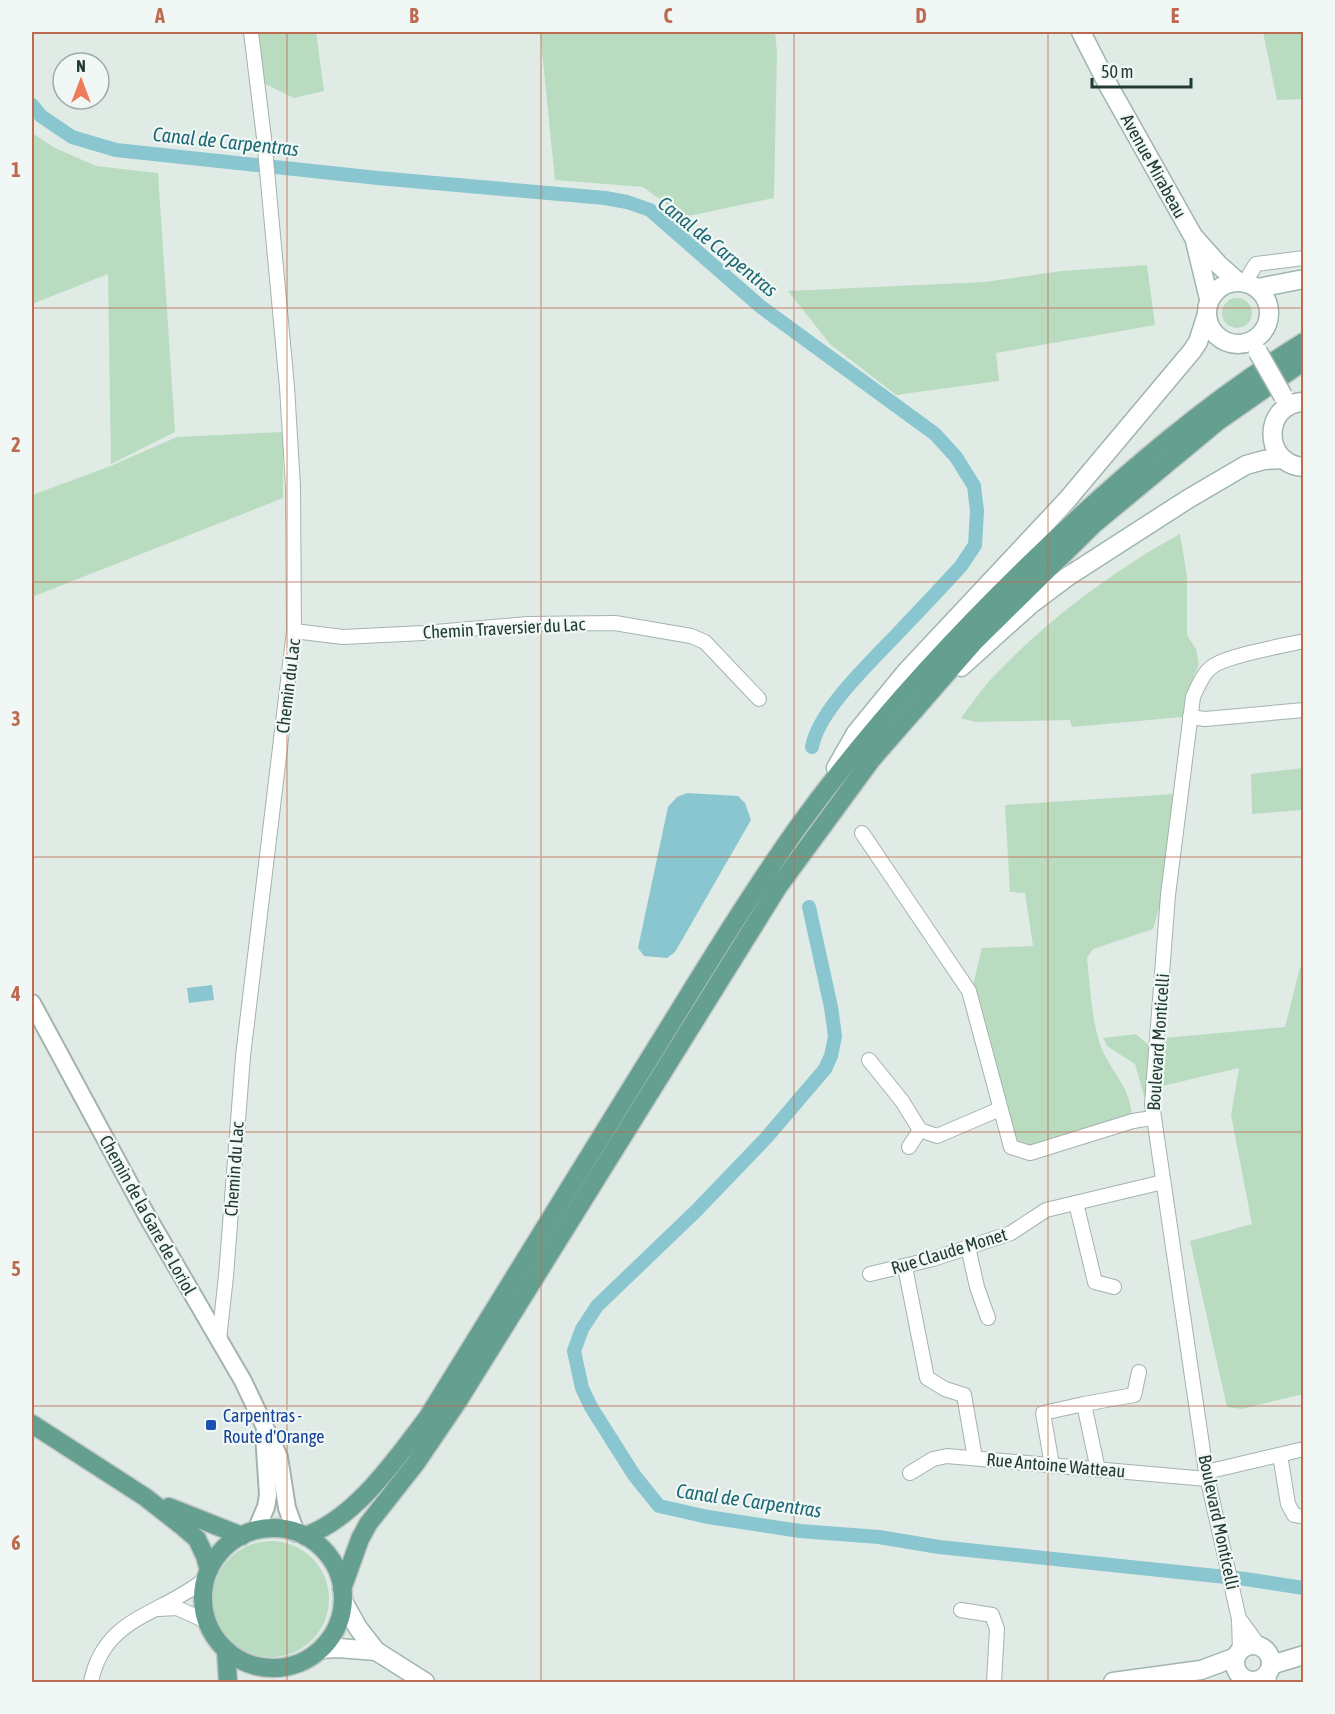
<svg xmlns="http://www.w3.org/2000/svg" width="1335" height="1714" font-family="'Asap Condensed',sans-serif">
  <style>
    .green { fill: #b9dcc1 }
    .water { fill: #89c6cf }
    .lines { fill: none; stroke-linecap: round; stroke-linejoin: round }
    .canal { stroke: #89c6cf; stroke-width: 14 }
    .minor-casing { stroke: #a3b3ad; stroke-width: 16 }
    .tertiary-casing { stroke: #a3b3ad; stroke-width: 20 }
    .secondary-casing { stroke: #9fb6ad; stroke-width: 21 }
    .primary-casing { stroke: #c1c8c6; stroke-width: 21 }
    .minor { stroke: #fff; stroke-width: 14 }
    .tertiary { stroke: #fff; stroke-width: 16 }
    .secondary { stroke: #fff; stroke-width: 18 }
    .primary { stroke: #659f8f; stroke-width: 18 }
    .secondary-bridge-casing { stroke: #9fb6ad; stroke-width: 21; stroke-linecap: butt }
    .secondary-bridge { stroke: #fff; stroke-width: 18 }
    .grid { fill: none; stroke: #bc6b50; stroke-width: 1.5; stroke-opacity: 0.55 }
    .transit-dot { fill: #1a4fb4; stroke: #f0f7f4; stroke-width: 2 }
    .labels { text-anchor: middle; dominant-baseline: central; stroke-width: 4.5; stroke-linejoin: round; paint-order: stroke }
    .street-label { font-size: 18px; fill: #213b33; stroke: #f0f7f4 }
    .transit-label { font-size: 18px; fill: #164399; stroke: #f0f7f4; text-anchor: start }
    .water-label { font-size: 20px; font-style: italic; fill: #1d6875; stroke: #f0f7f4 }
    .neatline { fill: none; stroke: #bc6b50; stroke-width: 2 }
    .grid-label { font-size: 20px; text-anchor: middle; font-weight: bold; fill: #bc6b50 }
  </style>
  <rect width="100%" height="100%" fill="#e0ebe6"/>
  <g class="green">
    <path d="M 255,32 L 316,32 L 324,91 L 294,98 L 261,82 Z"/>
    <path d="M 540,32 L 775,32 L 777,53 L 774,198 L 684,217 L 643,187 L 555,180 Z"/>
    <path d="M 1263,32 L 1303,32 L 1303,99 L 1277,100 Z"/>
    <path d="M 32,133 L 55,148 L 96,166 L 158,173 L 175,432 L 111,464 L 108,274 L 32,304 Z"/>
    <path d="M 1147,265 L 1155,325 L 996,353 L 999,381 L 896,395 L 830,344 L 788,291 L 985,282 L 1062,271 Z"/>
    <circle cx="1237" cy="313" r="15"/>
    <path d="M 283,432 L 283,498 L 32,597 L 32,495 L 108,467 L 177,437 Z"/>
    <path d="M 1180,534 L 1187,576 L 1187,635 L 1196,649 L 1199,664 L 1186,695 L 1183,717 L 1072,727 L 1070,720 L 975,722 L 961,718 C 971,705 980,691 992,678 C 1045,622 1112,571 1180,534 Z"/>
    <path d="M 1303,768 L 1303,810 L 1252,814 L 1251,774 Z"/>
    <path d="M 1174,794 L 1163,895 L 1153,929 L 1093,949 L 1087,958 C 1090,985 1091,1014 1099,1041 C 1107,1068 1130,1084 1132,1116 L 1029,1148 L 1014,1145 L 972,989 L 982,948 L 1033,946 L 1025,893 L 1010,892 L 1005,805 Z"/>
    <path d="M 1300,967 L 1303,967 L 1303,1394 L 1242,1409 L 1227,1407 L 1190,1241 L 1252,1224 L 1231,1115 L 1239,1068 L 1158,1087 L 1163,1038 L 1285,1027 Z"/>
    <path d="M 1136,1034 L 1153,1049 L 1146,1098 L 1144,1096 L 1135,1064 L 1107,1046 L 1103,1038 Z"/>
    <circle cx="271" cy="1599" r="58"/>
  </g>
  <g class="water">
    <path d="M 687,793 L 738,796 L 745,803 L 751,820 L 675,952 L 667,958 L 644,956 L 638,948 L 668,807 L 677,797 Z"/>
    <path d="M 212,985 L 214,1000 L 189,1003 L 187,988 Z"/>
  </g>
  <g class="lines">
    <g class="canal">
      <path d="M 32,105 L 41,116 L 72,137 L 116,150 L 378,178 L 605,198 L 627,202 L 650,210 L 761,307 L 935,434 L 956,457 L 974,486 L 977,511 L 975,545 L 961,566 C 941,588 921,609 901,630 C 874,659 819,709 812,747"/>
      <path d="M 809,907 L 831,1007 L 835,1036 L 831,1056 L 825,1069 L 767,1137 L 696,1211 L 597,1306 L 582,1329 L 574,1351 L 582,1388 L 591,1407 L 634,1475 L 659,1506 L 708,1517 L 800,1531 L 879,1537 L 939,1547 L 1245,1579 L 1304,1588"/>
    </g>
    <g class="minor-casing">
      <g id="minor">
        <path d="M 1245,282 L 1256,264 L 1304,258"/>
        <path d="M 294,631 L 343,637 L 424,633 L 527,624 L 615,623 L 691,636 L 705,642 L 759,699"/>
        <path d="M 1190,717 L 1205,719 L 1304,710"/>
        <path d="M 862,833 L 969,991 L 1011,1147 L 1030,1153 L 1133,1121 L 1152,1118"/>
        <path d="M 869,1060 L 902,1101 L 920,1130 L 937,1136 L 1000,1109"/>
        <path d="M 909,1147 L 920,1130"/>
        <path d="M 1076,1203 L 1095,1282 L 1114,1287"/>
        <path d="M 968,1247 L 977,1287 L 988,1318"/>
        <path d="M 905,1267 L 927,1378 L 945,1389 L 964,1395 L 975,1458"/>
        <path d="M 870,1274 L 933,1259 L 1011,1233 L 1046,1210 L 1163,1182"/>
        <path d="M 219,1340 L 226,1276 L 243,1056 L 294,631 L 293,487 L 287,387 L 264,138 L 251,32"/>
        <path d="M 1084,1404 L 1134,1395 L 1139,1372"/>
        <path d="M 1280,1455 L 1288,1504 L 1294,1515 L 1304,1517"/>
        <path d="M 1052,1465 L 1043,1413 L 1084,1404 L 1098,1470"/>
        <path d="M 1206,1472 L 1304,1449"/>
        <path d="M 910,1473 L 933,1459 L 947,1456 L 1207,1479"/>
        <path d="M 159,1609 L 177,1608 L 206,1621"/>
        <path d="M 961,1610 L 992,1615 L 997,1629 L 994,1682"/>
        <path d="M 1241,1621 L 1259,1646"/>
        <path d="M 1240,1650 L 1239,1619 L 1206,1472 L 1152,1104 L 1168,895 L 1193,697 C 1198,686 1203,673 1213,666 C 1229,655 1283,646 1304,641"/>
        <path d="M 1268,1673 L 1269,1682"/>
        <path d="M 1249,1681 L 1251,1682"/>
        <path d="M 91,1682 C 104,1616 162,1615 205,1579"/>
      </g>
    </g>
    <g class="tertiary-casing">
      <g id="tertiary">
        <path d="M 32,1003 L 147,1216 L 243,1381 L 279,1457 L 287,1508 L 296,1533"/>
        <path d="M 256,1530 L 266,1507 L 268,1495 L 264,1434"/>
      </g>
    </g>
    <g class="secondary-casing">
      <g id="secondary">
        <path d="M 1081,32 L 1107,83 L 1193,236 L 1219,265 L 1237,281"/>
        <path d="M 1195,241 L 1209,299"/>
        <circle cx="1238" cy="313" r="31"/>
        <path d="M 1258,288 L 1304,279"/>
        <path d="M 1304,402 C 1262,403 1262,465 1304,467"/>
        <path d="M 961,667 L 1031,604 L 1067,577 L 1188,499 L 1246,465 L 1264,460 L 1283,459"/>
        <path d="M 836,768 L 856,733 L 906,672 L 1067,500 L 1192,351 L 1198,342 L 1206,317"/>
        <path d="M 343,1601 L 358,1628 L 376,1651 L 425,1682"/>
        <circle cx="1253" cy="1663" r="18"/>
        <path d="M 321,1649 L 338,1648 L 376,1651"/>
        <path d="M 1271,1665 L 1304,1655"/>
        <path d="M 1113,1682 L 1201,1670 L 1236,1657"/>
      </g>
    </g>
    <g class="primary-casing">
      <g id="primary">
        <path d="M 32,1424 L 145,1497 L 182,1526 L 197,1539 L 205,1556 L 209,1570"/>
        <path d="M 169,1507 L 242,1536"/>
        <circle cx="273" cy="1598" r="70"/>
        <path d="M 305,1536 C 356,1518 396,1459 428,1417 C 501,1300 573,1182 646,1064 C 696,984 744,903 798,827 C 871,726 956,634 1046,548 C 1125,473 1210,400 1304,342"/>
        <path d="M 342,1589 L 360,1539 L 368,1524 L 416,1463 L 458,1401 L 778,887 L 872,759 L 974,642 L 1094,524 L 1217,422 L 1304,361"/>
        <path d="M 226,1650 L 228,1682"/>
      </g>
    </g>
    <use href="#minor" class="minor"/>
    <use href="#tertiary" class="tertiary"/>
    <use href="#secondary" class="secondary"/>
    <use href="#primary" class="primary"/>
    <g class="secondary-bridge-casing">
      <path id="secondary-bridge" d="M 1258,352 L 1283,396"/>
    </g>
    <use href="#secondary-bridge" class="secondary-bridge"/>
  </g>
  <path class="grid" d="M 287,32 L 287,1682M 541,32 L 541,1682M 794,32 L 794,1682M 1048,32 L 1048,1682M 32,308 L 1304,308M 32,582 L 1304,582M 32,857 L 1304,857M 32,1132 L 1304,1132M 32,1406 L 1304,1406"/>
  <rect class="transit-dot" x="205" y="1419" width="12" height="12" rx="3"/>
  <g class="labels">
    <g class="street-label">
      <text transform="translate(1154 166) rotate(61)">Avenue Mirabeau</text>
      <text transform="translate(504 628) rotate(-3)">Chemin Traversier du Lac</text>
      <text transform="translate(288 686) rotate(-83)">Chemin du Lac</text>
      <text transform="translate(1158 1042) rotate(-86)">Boulevard Monticelli</text>
      <text transform="translate(234 1169) rotate(-86)">Chemin du Lac</text>
      <text transform="translate(148 1215) rotate(61)">Chemin de la Gare de Loriol</text>
      <text transform="translate(949 1251) rotate(-17)">Rue Claude Monet</text>
      <text transform="translate(1056 1465) rotate(5)">Rue Antoine Watteau</text>
      <text transform="translate(1219 1522) rotate(78)">Boulevard Monticelli</text>
    </g>
    <g class="transit-label">
      <text x="223" y="1415">Carpentras -<tspan x="223" dy="21">Route d'Orange</tspan></text>
    </g>
    <g class="water-label">
      <text transform="translate(226 141) rotate(6)">Canal de Carpentras</text>
      <text transform="translate(718 246) rotate(39)">Canal de Carpentras</text>
      <text transform="translate(749 1500) rotate(8)">Canal de Carpentras</text>
    </g>
  </g>
  <rect width="1335" height="1714" fill="none" stroke="#f0f7f4" stroke-width="66"/>
  <g transform="translate(81 81)"><circle r="28" fill="#f0f7f4" stroke="#9daca7" stroke-width="1.5"/>
  <path d="M0-4.5L10 22L0 15L-10 22Z" fill="#ef7b5a"/>
  <text y="-9" font-size="16" font-weight="bold" text-anchor="middle" fill="#213b33">N</text>
  </g>
  <path d="M1092 78v9h99v-9" fill="none" stroke="#213b33" stroke-width="3"/>
  <text x="1101" y="78" font-size="18" fill="#213b33" stroke="#f0f7f4" stroke-width="4.5" paint-order="stroke">50 m</text>
  <rect x="33" y="33" width="1269" height="1648" class="neatline"/>
  <g class="grid-label">
    <text x="160" y="23">A</text>
    <text x="414" y="23">B</text>
    <text x="668" y="23">C</text>
    <text x="921" y="23">D</text>
    <text x="1175" y="23">E</text>
    <text x="16" y="177">1</text>
    <text x="16" y="452">2</text>
    <text x="16" y="726">3</text>
    <text x="16" y="1001">4</text>
    <text x="16" y="1276">5</text>
    <text x="16" y="1550">6</text>
  </g>
</svg>
